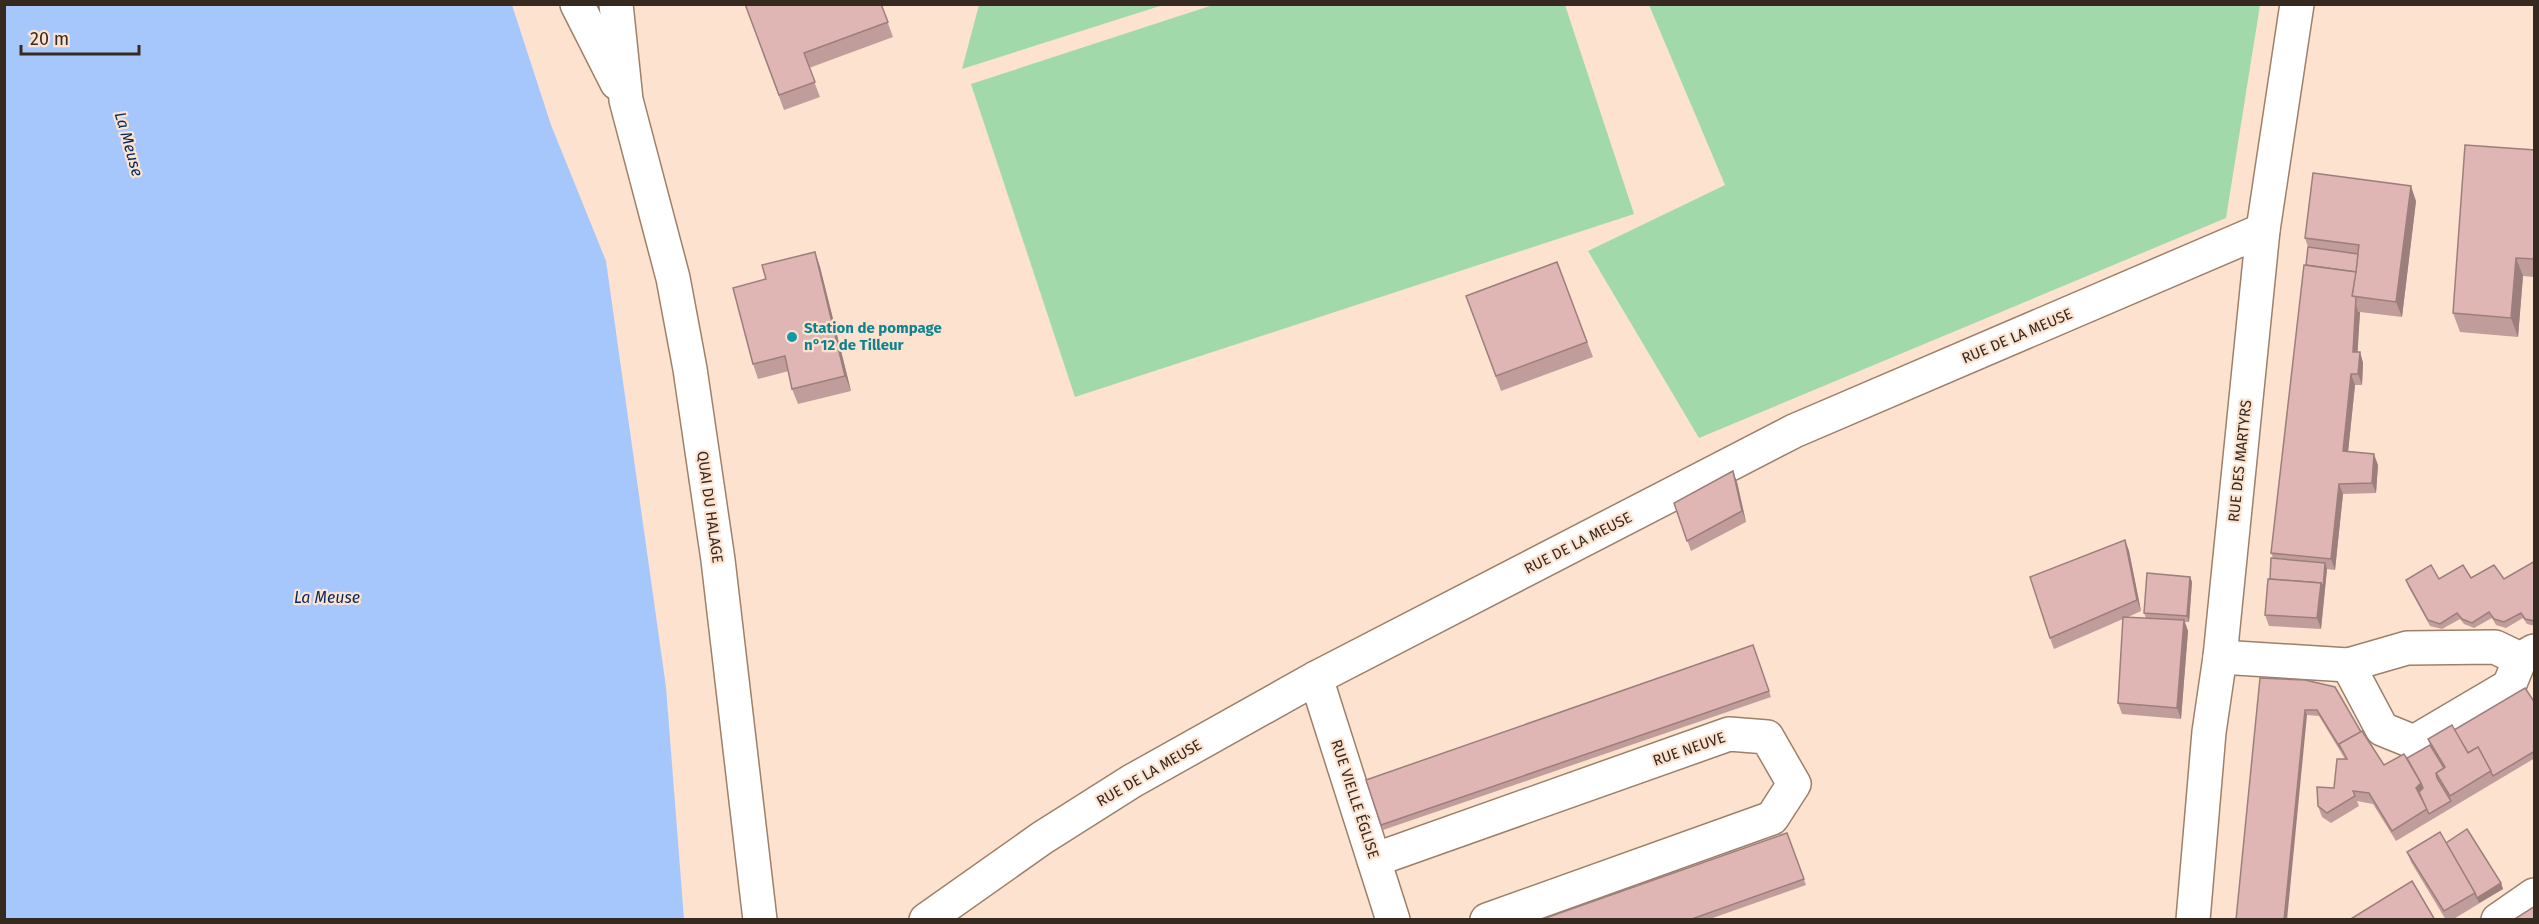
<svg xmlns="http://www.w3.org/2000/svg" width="2539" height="924" font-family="'Fira Sans',sans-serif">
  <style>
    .green { fill: #a2d9aa }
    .water { fill: #a6c7fc }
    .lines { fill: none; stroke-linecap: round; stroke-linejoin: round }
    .minor-casing { stroke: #9d806a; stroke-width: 36 }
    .tertiary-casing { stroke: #9d806a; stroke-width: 36 }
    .secondary-casing { stroke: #9d806a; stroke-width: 36 }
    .minor { stroke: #fff; stroke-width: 33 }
    .tertiary { stroke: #fff; stroke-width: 33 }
    .secondary { stroke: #fff; stroke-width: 33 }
    .wall { fill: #c09d9a }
    .shaded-wall { fill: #9c7f7d }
    .building { fill: #dfb6b3; stroke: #9c7f7d; stroke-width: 1.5 }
    .culture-dot { fill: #0f9aa8; stroke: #fce2cf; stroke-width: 2 }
    .labels { text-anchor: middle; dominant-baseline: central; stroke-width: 4.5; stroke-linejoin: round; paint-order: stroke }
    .culture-label { font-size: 15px; font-weight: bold; fill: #0d838f; stroke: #fce2cf; text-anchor: start }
    .street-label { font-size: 15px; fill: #352920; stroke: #fce2cf }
    .water-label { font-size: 16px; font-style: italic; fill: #03285f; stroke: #fce2cf }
  </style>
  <rect width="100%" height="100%" fill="#fce2cf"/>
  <g class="green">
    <path d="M 1216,4 L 1565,5 L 1634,214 L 1075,397 L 971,84 Z"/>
    <path d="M 979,5 L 979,4 L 1163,5 L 962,69 Z"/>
    <path d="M 1649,5 L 2260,5 L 2226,218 L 1699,438 L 1588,251 L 1725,185 Z"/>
  </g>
  <path class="water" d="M 5,4 L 512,5 L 551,125 L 606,261 L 666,687 L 684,919 L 5,919 Z"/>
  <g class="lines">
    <g class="minor-casing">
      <g id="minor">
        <path d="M 2220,657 L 2348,665 L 2407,648 L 2495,647 L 2520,659 L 2534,651"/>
        <path d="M 2348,665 L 2382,729 L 2414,742 L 2509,686 L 2520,659"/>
        <path d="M 1316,678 L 1393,920"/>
        <path d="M 1374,860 L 1729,734 L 1767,737 L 1794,784 L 1772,818 L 1487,920"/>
        <path d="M 926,920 L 1042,838 L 1132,781 L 1316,678 L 1794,431 L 2263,230"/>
        <path d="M 2498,920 L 2534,895"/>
      </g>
    </g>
    <g class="tertiary-casing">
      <path id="tertiary" d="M 2193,920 L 2209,732 L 2220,657 L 2263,230 L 2297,4"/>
    </g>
    <g class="secondary-casing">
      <g id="secondary">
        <path d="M 577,4 L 617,83"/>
        <path d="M 616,4 L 626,100 L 673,278 L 690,369 L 718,560 L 760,920"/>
      </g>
    </g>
    <use href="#minor" class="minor"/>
    <use href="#tertiary" class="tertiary"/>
    <use href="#secondary" class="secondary"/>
  </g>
  <g class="wall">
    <path d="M 745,4 L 881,4 L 893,37 L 809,68 L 820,97 L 784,110 Z"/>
    <path d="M 2535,150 L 2535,277 L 2523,276 L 2518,337 L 2460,332 L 2453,313 Z"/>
    <path d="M 2416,201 L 2402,317 L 2360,312 L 2357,352 L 2360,352 L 2363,363 L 2362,385 L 2355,385 L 2348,452 L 2378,465 L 2376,493 L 2343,494 L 2335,570 L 2327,569 L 2321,629 L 2269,626 L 2265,615 L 2273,558 L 2271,553 L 2308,247 L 2305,238 Z"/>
    <path d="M 815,252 L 820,267 L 851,391 L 798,404 L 792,389 L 789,371 L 758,379 L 753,364 L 766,279 Z"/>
    <path d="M 1557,262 L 1593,357 L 1501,391 L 1466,296 Z"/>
    <path d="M 1737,482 L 1746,522 L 1691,551 L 1674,503 Z"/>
    <path d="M 2125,540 L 2129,551 L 2141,611 L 2126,618 L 2146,618 L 2144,613 L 2190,577 L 2192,582 L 2189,622 L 2185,622 L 2188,631 L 2181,719 L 2122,714 L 2118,703 L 2123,619 L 2054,649 L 2050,638 Z"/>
    <path d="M 2535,561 L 2535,626 L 2527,624 L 2523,618 L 2506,628 L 2496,625 L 2492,618 L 2474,628 L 2464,624 L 2460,619 L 2442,629 L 2430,626 L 2408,586 L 2406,580 L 2471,578 L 2504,579 Z"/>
    <path d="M 1753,645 L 1771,697 L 1383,830 L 1366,780 Z"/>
    <path d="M 2260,678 L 2361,732 L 2384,765 L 2407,758 L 2430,745 L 2428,739 L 2535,703 L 2535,758 L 2396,841 L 2373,804 L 2357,801 L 2359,806 L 2331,823 L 2322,817 L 2318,806 L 2334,788 L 2345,759 L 2319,716 L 2307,715 Z"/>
    <path d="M 1787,833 L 1806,885 L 1707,920 L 1540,920 Z"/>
    <path d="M 2407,852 L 2501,883 L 2503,889 L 2452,920 L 2446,920 L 2411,862 Z"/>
  </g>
  <g class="shaded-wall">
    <path d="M 2411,186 L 2416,201 L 2402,317 L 2396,302 Z"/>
    <path d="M 815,252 L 820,267 L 851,391 L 845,376 Z"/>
    <path d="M 2516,258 L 2523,276 L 2518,337 L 2511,318 Z"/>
    <path d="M 2356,305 L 2358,312 L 2360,312 L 2357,362 L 2353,352 Z"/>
    <path d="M 2360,352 L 2363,363 L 2362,385 L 2358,374 Z"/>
    <path d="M 2351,374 L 2355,385 L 2347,462 L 2343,451 Z"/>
    <path d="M 2374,454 L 2378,465 L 2376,493 L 2372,483 Z"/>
    <path d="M 1733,471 L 1737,482 L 1746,522 L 1742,511 Z"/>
    <path d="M 2339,484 L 2343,494 L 2335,570 L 2331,559 Z"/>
    <path d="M 2125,540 L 2129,551 L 2141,611 L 2137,600 Z"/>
    <path d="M 2325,563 L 2327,569 L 2321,629 L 2317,618 L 2321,583 Z"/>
    <path d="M 2190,577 L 2192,582 L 2189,622 L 2187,616 Z"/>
    <path d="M 2184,620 L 2188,631 L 2181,719 L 2177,708 Z"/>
    <path d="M 2305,710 L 2307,715 L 2287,920 L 2284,920 Z"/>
    <path d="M 2421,783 L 2425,794 L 2421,798 L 2416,788 Z"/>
    <path d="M 2501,883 L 2503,889 L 2479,903 L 2477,898 Z"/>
  </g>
  <g class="building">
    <path d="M 745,4 L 881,4 L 888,22 L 804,53 L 815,82 L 779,95 Z"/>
    <path d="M 2465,145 L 2535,150 L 2535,259 L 2516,258 L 2511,318 L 2453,313 Z"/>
    <path d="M 2313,173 L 2411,186 L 2396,302 L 2352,296 L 2359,245 L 2305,238 Z"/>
    <path d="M 2308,247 L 2358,254 L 2356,272 L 2306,265 Z"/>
    <path d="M 815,252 L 845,376 L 792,389 L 785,356 L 753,364 L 733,288 L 766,279 L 762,265 Z"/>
    <path d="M 1557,262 L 1587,342 L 1496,376 L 1466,296 Z"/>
    <path d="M 2304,265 L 2356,272 L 2352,296 L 2356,297 L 2353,352 L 2360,352 L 2358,374 L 2351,374 L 2343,451 L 2374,454 L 2372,483 L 2339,484 L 2331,559 L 2271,553 Z"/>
    <path d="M 1733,471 L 1742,511 L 1687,541 L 1674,503 Z"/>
    <path d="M 2125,540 L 2137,600 L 2050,638 L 2030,577 Z"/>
    <path d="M 2271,558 L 2325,563 L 2323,588 L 2321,583 L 2270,579 Z"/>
    <path d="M 2535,561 L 2535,621 L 2525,619 L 2521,613 L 2504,622 L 2494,619 L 2489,612 L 2472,623 L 2462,619 L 2457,613 L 2440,624 L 2428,620 L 2406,580 L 2431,565 L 2439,579 L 2463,565 L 2471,578 L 2494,565 L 2504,579 Z"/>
    <path d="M 2147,573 L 2190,577 L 2187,616 L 2144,613 Z"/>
    <path d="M 2268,579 L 2321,583 L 2317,618 L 2265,615 Z"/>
    <path d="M 2123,617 L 2184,620 L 2177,708 L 2118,703 Z"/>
    <path d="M 1753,645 L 1769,691 L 1381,825 L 1366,780 Z"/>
    <path d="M 2260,678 L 2305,680 L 2335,687 L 2361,732 L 2339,744 L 2341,749 L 2317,710 L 2305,710 L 2284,920 L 2236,920 Z"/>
    <path d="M 2525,688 L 2535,703 L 2535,751 L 2493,776 L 2478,747 L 2468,753 L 2454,730 Z"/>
    <path d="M 2452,725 L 2468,753 L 2478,747 L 2491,771 L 2450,796 L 2436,773 L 2445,767 L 2428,739 Z"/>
    <path d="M 2362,731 L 2384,765 L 2404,754 L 2421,783 L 2416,788 L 2427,809 L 2392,831 L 2369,793 L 2353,791 L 2355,796 L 2327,813 L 2318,806 L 2317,787 L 2334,788 L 2337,759 L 2347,759 L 2339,744 Z"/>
    <path d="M 2430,745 L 2444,768 L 2436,773 L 2437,778 L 2451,801 L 2429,814 L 2419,792 L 2423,788 L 2421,783 L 2407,758 Z"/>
    <path d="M 2467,829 L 2501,883 L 2477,898 L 2475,893 L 2446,843 Z"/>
    <path d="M 2440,832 L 2475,893 L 2444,911 L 2407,852 Z"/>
    <path d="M 1787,833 L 1804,879 L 1689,920 L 1540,920 Z"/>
    <path d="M 2412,881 L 2435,920 L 2349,920 Z"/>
    <path d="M 2535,906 L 2535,920 L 2513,920 Z"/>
  </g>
  <circle class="culture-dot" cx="792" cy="337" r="6"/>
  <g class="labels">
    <g class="culture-label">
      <text x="804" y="328">Station de pompage<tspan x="804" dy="17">n°12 de Tilleur</tspan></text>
    </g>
    <g class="street-label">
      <text transform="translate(2017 336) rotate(-23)">RUE DE LA MEUSE</text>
      <text transform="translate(2240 461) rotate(-84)">RUE DES MARTYRS</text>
      <text transform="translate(710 507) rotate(82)">QUAI DU HALAGE</text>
      <text transform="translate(1578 543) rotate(-27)">RUE DE LA MEUSE</text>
      <text transform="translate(1689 749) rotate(-19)">RUE NEUVE</text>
      <text transform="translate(1149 773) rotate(-30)">RUE DE LA MEUSE</text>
      <text transform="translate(1355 799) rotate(72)">RUE VIELLE ÉGLISE</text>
    </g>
    <g class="water-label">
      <text transform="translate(129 144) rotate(74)">La Meuse</text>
      <text x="327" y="597">La Meuse</text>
    </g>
  </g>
  <rect width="2539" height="924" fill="none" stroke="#352920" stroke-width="12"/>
  <path d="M21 45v9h118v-9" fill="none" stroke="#352920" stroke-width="3"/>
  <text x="30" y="45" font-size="18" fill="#352920" stroke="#fce2cf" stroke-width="4.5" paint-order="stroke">20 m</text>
</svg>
